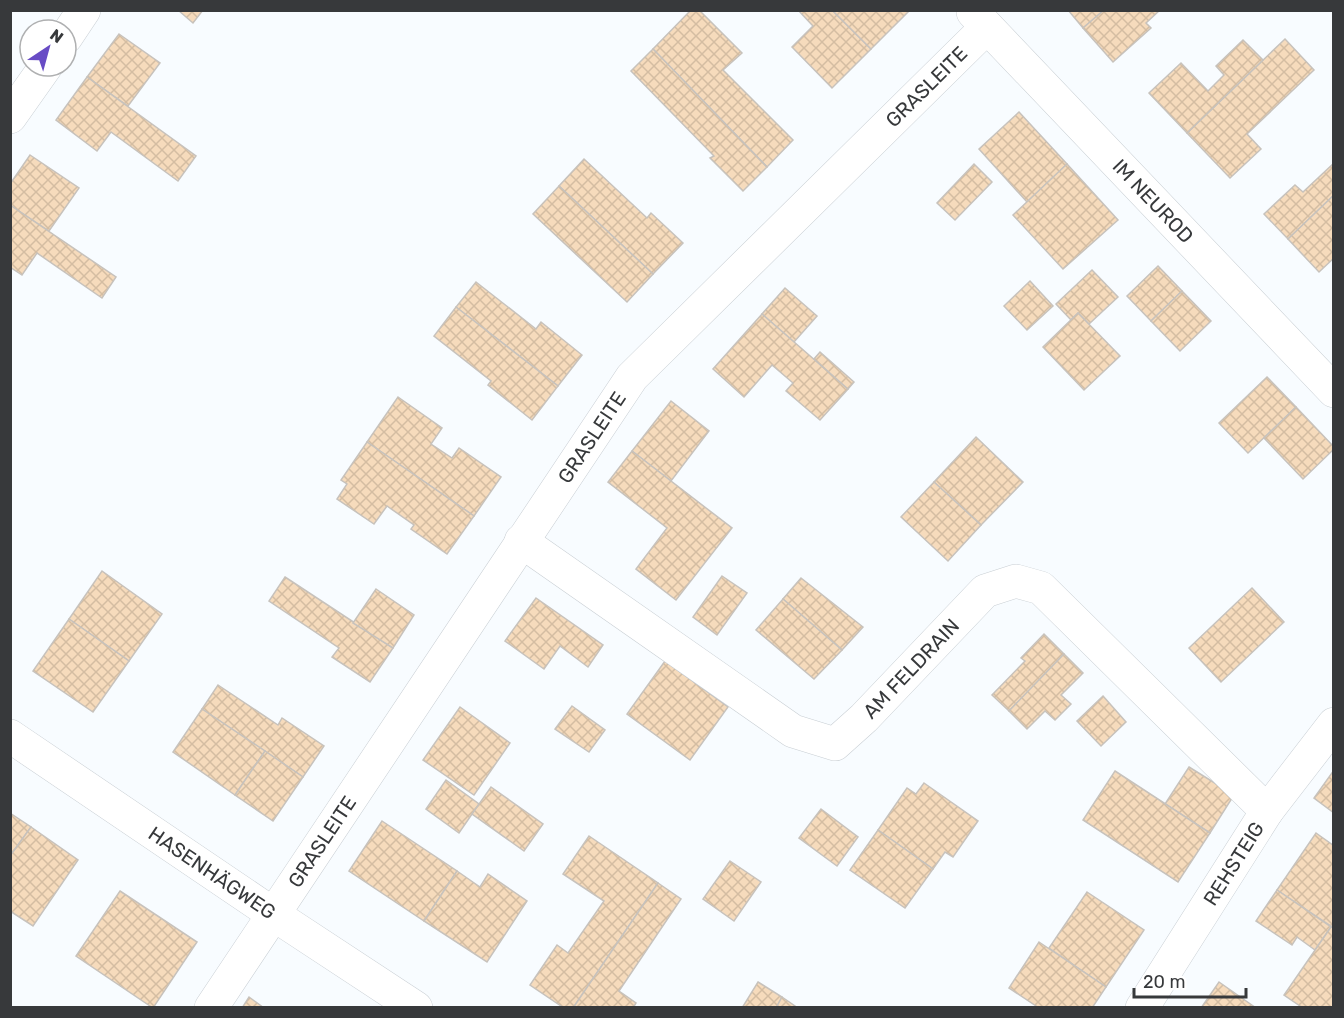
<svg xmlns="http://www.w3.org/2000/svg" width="1344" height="1018" font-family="Rubik,sans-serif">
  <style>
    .building { fill: url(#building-cross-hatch); stroke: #c7c2bc; stroke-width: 1.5 }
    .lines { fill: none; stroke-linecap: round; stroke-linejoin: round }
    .minor-casing { stroke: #c9cfd4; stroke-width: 34 }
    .minor { stroke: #fff; stroke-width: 33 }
    .labels { text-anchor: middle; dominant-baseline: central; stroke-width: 5; stroke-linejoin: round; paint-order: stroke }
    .street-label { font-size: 20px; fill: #37393b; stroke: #fff }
  </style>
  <defs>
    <pattern id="building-cross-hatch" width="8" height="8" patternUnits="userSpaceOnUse" patternTransform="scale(1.5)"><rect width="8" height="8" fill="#f6dbbc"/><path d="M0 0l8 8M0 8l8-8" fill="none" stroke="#d4bda2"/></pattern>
  </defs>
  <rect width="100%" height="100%" fill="#f8fcff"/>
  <g class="building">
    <path d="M 178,10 L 203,10 L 193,23 Z"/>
    <path d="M 691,10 L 699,10 L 742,53 L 723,70 L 793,140 L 767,167 L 653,49 Z"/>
    <path d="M 798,10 L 832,10 L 871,49 L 832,88 L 792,47 L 813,26 Z"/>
    <path d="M 832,10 L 910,10 L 871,49 Z"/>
    <path d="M 1068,10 L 1104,10 L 1083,28 Z"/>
    <path d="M 1104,10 L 1160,10 L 1146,23 L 1151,28 L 1113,62 L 1083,28 Z"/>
    <path d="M 119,34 L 160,63 L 128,106 L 87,77 Z"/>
    <path d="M 1285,39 L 1314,70 L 1247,134 L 1261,149 L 1230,178 L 1187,133 Z"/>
    <path d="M 1243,40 L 1263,60 L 1187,133 L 1149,93 L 1181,63 L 1208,91 L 1224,75 L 1216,66 Z"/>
    <path d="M 653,49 L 767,167 L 743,191 L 710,158 L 714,156 L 631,71 Z"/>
    <path d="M 87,77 L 196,156 L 178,181 L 111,132 L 97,151 L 56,120 Z"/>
    <path d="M 1019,112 L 1067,164 L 1027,202 L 979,149 Z"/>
    <path d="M 30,155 L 79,188 L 49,231 L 10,205 L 10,184 Z"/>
    <path d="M 584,159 L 647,218 L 651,213 L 683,243 L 653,274 L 559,186 Z"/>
    <path d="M 1334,163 L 1334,195 L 1288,239 L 1264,214 L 1295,185 L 1303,192 Z"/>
    <path d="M 974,164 L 992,182 L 955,220 L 937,203 Z"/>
    <path d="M 1067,164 L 1118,220 L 1063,269 L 1013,215 Z"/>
    <path d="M 559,186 L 653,274 L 627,302 L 533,214 Z"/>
    <path d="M 1334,195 L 1334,258 L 1319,272 L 1288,239 Z"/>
    <path d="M 10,205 L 116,277 L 102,298 L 37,253 L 22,275 L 10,267 Z"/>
    <path d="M 1158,266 L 1182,291 L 1151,321 L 1127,296 Z"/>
    <path d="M 1092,270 L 1118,297 L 1089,324 L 1078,313 L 1071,320 L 1056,304 Z"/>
    <path d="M 1030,281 L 1053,306 L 1027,330 L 1004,306 Z"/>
    <path d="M 476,282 L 536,329 L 541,322 L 582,355 L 558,386 L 456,307 Z"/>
    <path d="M 785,288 L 817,316 L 794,342 L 762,314 Z"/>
    <path d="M 1182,291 L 1211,321 L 1180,351 L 1151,321 Z"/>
    <path d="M 456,307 L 558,386 L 532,420 L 488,385 L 491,381 L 434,336 Z"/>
    <path d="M 1078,313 L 1120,356 L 1084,390 L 1043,347 Z"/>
    <path d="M 762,314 L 848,389 L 820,420 L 786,391 L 793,383 L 772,365 L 744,397 L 713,369 Z"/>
    <path d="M 820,352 L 854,382 L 848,389 L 814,359 Z"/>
    <path d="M 1267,377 L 1296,407 L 1248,453 L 1219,423 Z"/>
    <path d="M 398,397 L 442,428 L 431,444 L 452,458 L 459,448 L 501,477 L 474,516 L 367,442 Z"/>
    <path d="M 671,401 L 709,431 L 671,481 L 632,451 Z"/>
    <path d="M 1296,407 L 1334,447 L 1334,449 L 1303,479 L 1264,438 Z"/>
    <path d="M 976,437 L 1023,482 L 981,525 L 934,482 Z"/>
    <path d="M 367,442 L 474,516 L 447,554 L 411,529 L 414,525 L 387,506 L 374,524 L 337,499 L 347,484 L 341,480 Z"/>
    <path d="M 632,451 L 732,528 L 676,600 L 636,569 L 667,528 L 608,482 Z"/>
    <path d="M 934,482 L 981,525 L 948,561 L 901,517 Z"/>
    <path d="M 102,571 L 162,614 L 129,661 L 69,619 Z"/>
    <path d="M 722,576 L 747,593 L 717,635 L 693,617 Z"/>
    <path d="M 285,577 L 393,648 L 370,682 L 332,657 L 339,648 L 269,601 Z"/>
    <path d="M 801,578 L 863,627 L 842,650 L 783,599 Z"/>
    <path d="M 1252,588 L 1284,622 L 1221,682 L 1189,648 Z"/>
    <path d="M 376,589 L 414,615 L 393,648 L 353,623 Z"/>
    <path d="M 536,598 L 603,645 L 588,667 L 560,646 L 544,669 L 505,641 Z"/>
    <path d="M 783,599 L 842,650 L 814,679 L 756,630 Z"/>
    <path d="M 69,619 L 129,661 L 93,712 L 33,671 Z"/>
    <path d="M 1044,634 L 1064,654 L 1009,711 L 992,695 L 1025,661 L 1021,658 Z"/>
    <path d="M 1064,654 L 1083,673 L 1061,695 L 1071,704 L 1055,720 L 1045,711 L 1027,729 L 1009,711 Z"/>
    <path d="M 665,661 L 728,707 L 690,760 L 627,714 Z"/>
    <path d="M 218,685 L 278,725 L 282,718 L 324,746 L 303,777 L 202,709 Z"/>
    <path d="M 1103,696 L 1126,722 L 1101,746 L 1077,721 Z"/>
    <path d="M 572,706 L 605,730 L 589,752 L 555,729 Z"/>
    <path d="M 460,707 L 510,743 L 474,795 L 423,760 Z"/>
    <path d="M 202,709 L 265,751 L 235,795 L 173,752 Z"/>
    <path d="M 265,751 L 303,777 L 273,821 L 235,795 Z"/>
    <path d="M 1189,767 L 1234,795 L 1210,833 L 1165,804 Z"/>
    <path d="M 1334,770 L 1334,813 L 1314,798 Z"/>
    <path d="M 1115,771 L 1210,833 L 1178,882 L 1083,820 Z"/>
    <path d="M 446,780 L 479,804 L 459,833 L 426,809 Z"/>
    <path d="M 924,783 L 978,821 L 953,857 L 945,852 L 933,869 L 878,830 L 907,788 L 916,794 Z"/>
    <path d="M 491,787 L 543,824 L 524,851 L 472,814 Z"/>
    <path d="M 821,809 L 858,837 L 837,866 L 799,838 Z"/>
    <path d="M 10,813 L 31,827 L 10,856 Z"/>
    <path d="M 382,821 L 457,871 L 424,921 L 349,871 Z"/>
    <path d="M 31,827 L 78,860 L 33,926 L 10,911 L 10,856 Z"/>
    <path d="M 878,830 L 933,869 L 905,908 L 850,870 Z"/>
    <path d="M 1316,833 L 1334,846 L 1334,928 L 1277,890 Z"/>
    <path d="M 589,836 L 658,883 L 573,1008 L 564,1008 L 530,985 L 557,945 L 568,953 L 604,901 L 563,874 Z"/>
    <path d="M 730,861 L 761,882 L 734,921 L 703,899 Z"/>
    <path d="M 457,871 L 480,887 L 488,874 L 527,901 L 487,962 L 424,921 Z"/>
    <path d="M 658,883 L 681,899 L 619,991 L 636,1003 L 633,1008 L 573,1008 Z"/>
    <path d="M 1277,890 L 1331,927 L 1315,950 L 1297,937 L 1292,945 L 1256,921 Z"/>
    <path d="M 120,891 L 197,942 L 153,1008 L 76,956 Z"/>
    <path d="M 1087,892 L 1144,930 L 1106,987 L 1049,948 Z"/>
    <path d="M 1331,927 L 1334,928 L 1334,1008 L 1303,1008 L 1284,995 Z"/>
    <path d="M 1039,942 L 1106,987 L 1092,1008 L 1035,1008 L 1036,1006 L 1009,988 Z"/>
    <path d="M 758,982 L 782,997 L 776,1008 L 742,1008 Z"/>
    <path d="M 1219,982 L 1256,1008 L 1201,1008 Z"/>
    <path d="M 249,997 L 264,1008 L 242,1008 Z"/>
    <path d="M 782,997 L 795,1006 L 794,1008 L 776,1008 Z"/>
  </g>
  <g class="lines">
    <g class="minor-casing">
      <g id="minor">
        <path id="s1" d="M 973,12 L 1334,391"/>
        <path d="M 66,37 L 84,10"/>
        <path d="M 10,117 L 46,66"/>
        <path id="s2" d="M 521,541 L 793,731 L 835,744 L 864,718 L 985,591 L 1016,581 L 1041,588 L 1267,811"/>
        <path id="s3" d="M 10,736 L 273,914 L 416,1008"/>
        <path id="s4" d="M 211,1008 L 632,377 L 987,27"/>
        <path id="s5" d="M 1142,1008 L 1267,811 L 1334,724"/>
      </g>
    </g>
    <use href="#minor" class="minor"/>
  </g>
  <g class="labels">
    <g class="street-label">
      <text stroke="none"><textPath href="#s4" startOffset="1172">GRASLEITE</textPath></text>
      <text stroke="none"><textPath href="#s1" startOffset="261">IM NEUROD</textPath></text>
      <text stroke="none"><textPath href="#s4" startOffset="686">GRASLEITE</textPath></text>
      <text stroke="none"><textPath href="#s2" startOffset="483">AM FELDRAIN</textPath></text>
      <text stroke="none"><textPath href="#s4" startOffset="200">GRASLEITE</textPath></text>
      <text stroke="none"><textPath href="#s5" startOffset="171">REHSTEIG</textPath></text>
      <text stroke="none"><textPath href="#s3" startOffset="244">HASENHÄGWEG</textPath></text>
    </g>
  </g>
  <rect width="1344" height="1018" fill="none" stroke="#37393b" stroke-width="24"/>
  <g transform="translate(48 48) rotate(36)"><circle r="28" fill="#ffffff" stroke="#afb0b1" stroke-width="1.5"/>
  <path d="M0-4.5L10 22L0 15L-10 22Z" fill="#684cc5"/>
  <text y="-9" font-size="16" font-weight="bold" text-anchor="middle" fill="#37393b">N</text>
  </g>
  <path d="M1134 988v9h112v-9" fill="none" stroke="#37393b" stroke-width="3"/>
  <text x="1143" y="988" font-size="18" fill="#37393b" stroke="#ffffff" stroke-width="4.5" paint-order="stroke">20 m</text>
</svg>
